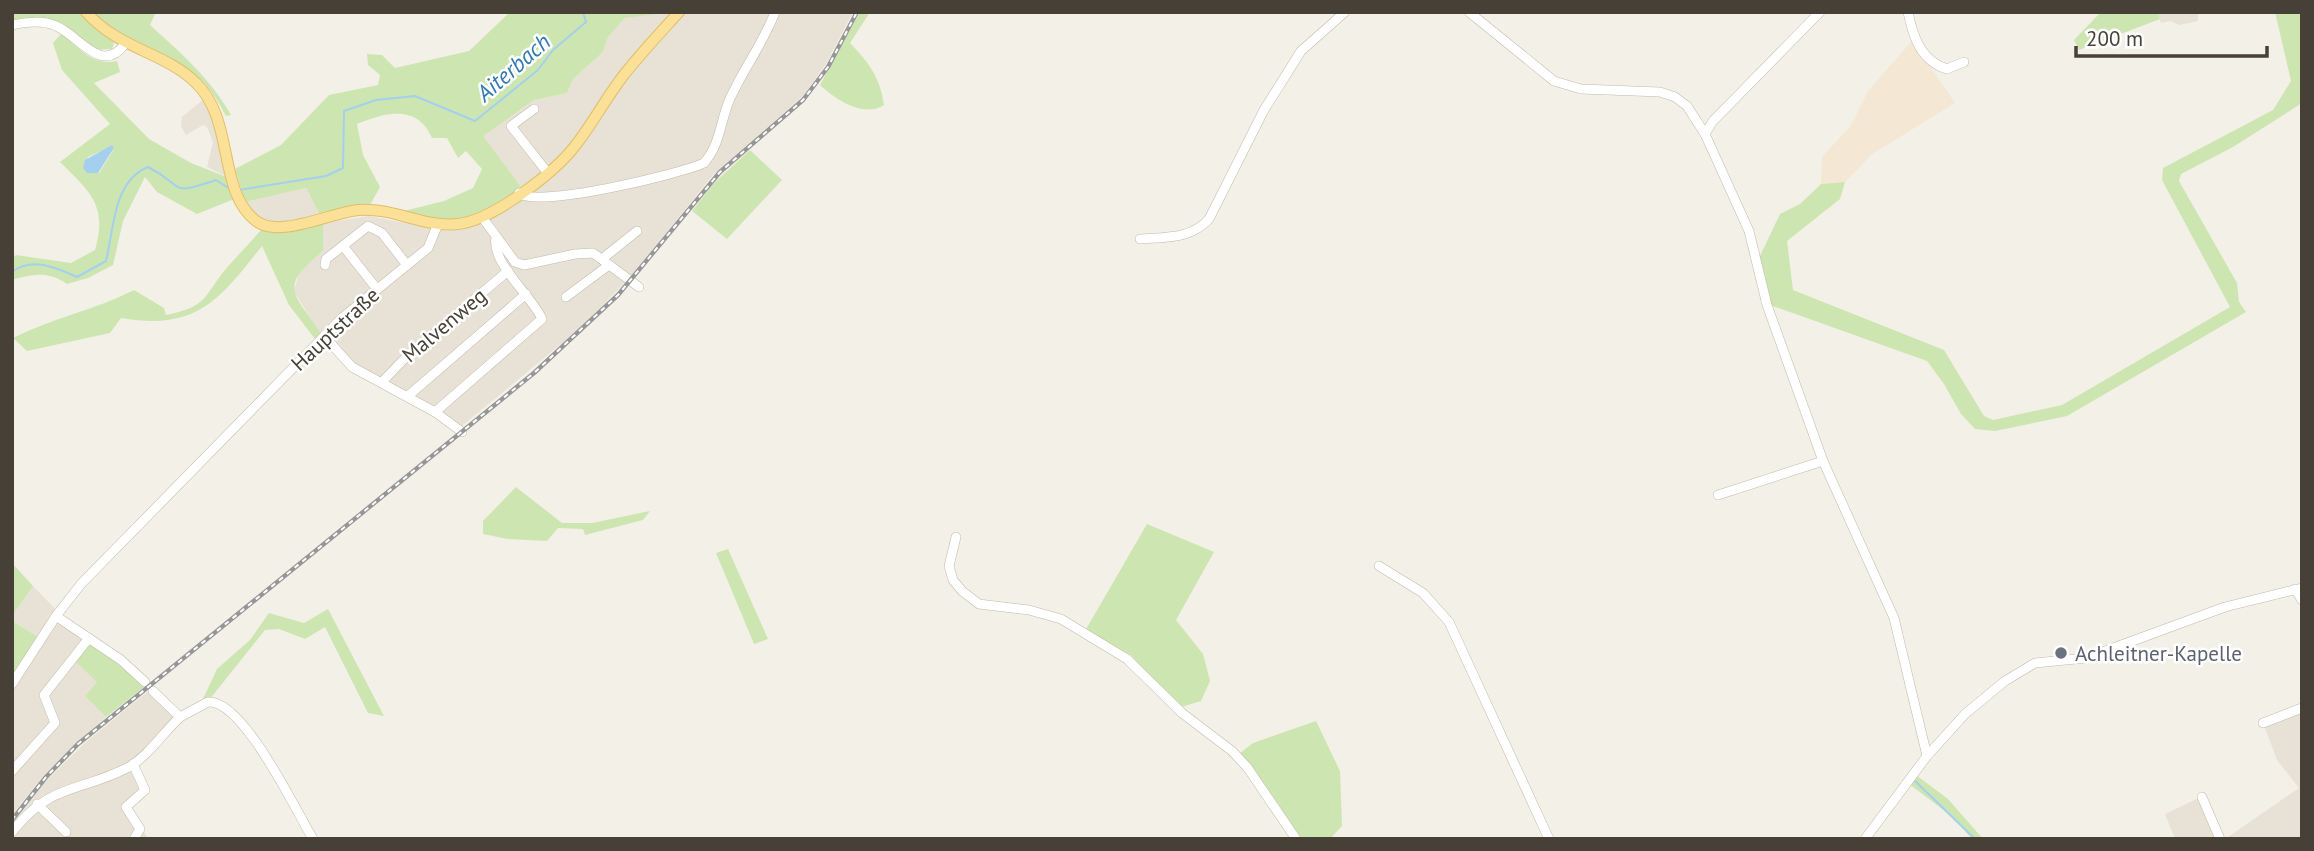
<svg xmlns="http://www.w3.org/2000/svg" width="2314" height="851" font-family="'PT Sans',sans-serif">
  <style>
    .residential { fill: #e7e2d5 }
    .commercial { fill: #f4e7d3 }
    .green { fill: #cde6b1; fill-rule: evenodd }
    .water { fill: #a5cfee }
    .lines { fill: none; stroke-linecap: round; stroke-linejoin: round }
    .stream { stroke: #a5cfee; stroke-width: 2 }
    .minor-casing { stroke: #c1baad; stroke-width: 10 }
    .major-casing { stroke: #e0be68; stroke-width: 12 }
    .minor { stroke: #fff; stroke-width: 9 }
    .major { stroke: #fbe098; stroke-width: 10 }
    .rail-casing { stroke: #969696; stroke-width: 4.5 }
    .rail { stroke: #fff; stroke-width: 2; stroke-dasharray: 5; stroke-linecap: butt }
    .worship-dot { fill: #6b7280; stroke: #fff; stroke-width: 2.5 }
    .labels { text-anchor: middle; dominant-baseline: central; stroke-width: 5; stroke-linejoin: round; paint-order: stroke }
    .street-label { font-size: 21px; fill: #464036; stroke: #fff }
    .worship-label { font-size: 21px; fill: #5b616d; stroke: #fff; text-anchor: start }
    .water-label { font-size: 23px; font-style: italic; fill: #3279af; stroke: #fff }
  </style>
  <rect width="100%" height="100%" fill="#f3f0e7"/>
  <g class="residential">
    <path d="M 656,12 L 853,12 L 826,64 L 802,97 L 713,175 L 630,277 L 601,307 L 567,339 L 457,430 L 347,368 L 324,341 L 294,291 L 300,270 L 323,251 L 323,223 L 369,216 L 446,231 L 462,230 L 481,224 L 503,210 L 524,190 L 482,136 L 534,100 L 567,93 L 573,79 L 603,52 L 608,37 L 625,18 Z"/>
    <path d="M 2158,12 L 2198,12 L 2198,21 L 2179,25 L 2170,21 L 2161,23 Z"/>
    <path d="M 204,99 L 211,110 L 229,178 L 207,167 L 213,142 L 207,127 L 203,125 L 186,135 L 181,126 L 182,117 Z"/>
    <path d="M 306,188 L 320,215 L 282,225 L 263,223 L 245,202 Z"/>
    <path d="M 33,586 L 62,616 L 96,639 L 97,682 L 85,696 L 106,717 L 44,775 L 12,815 L 12,679 L 38,637 L 12,621 L 12,616 Z"/>
    <path d="M 152,688 L 182,714 L 137,765 L 150,790 L 129,806 L 148,839 L 12,839 L 12,826 L 44,783 L 86,742 Z"/>
    <path d="M 2302,707 L 2302,839 L 2225,839 L 2299,788 L 2277,760 L 2262,720 Z"/>
    <path d="M 2203,796 L 2223,839 L 2175,839 L 2165,814 Z"/>
  </g>
  <path class="commercial" d="M 1912,41 L 1955,103 L 1872,154 L 1845,182 L 1821,184 L 1822,157 L 1850,127 L 1868,91 Z"/>
  <g class="green">
    <path d="M 12,12 L 78,12 L 114,43 L 112,49 L 90,50 L 46,19 L 12,20 Z"/>
    <path d="M 94,12 L 156,12 L 150,25 C 181,53 210,78 231,115 L 226,116 C 218,101 210,87 197,76 C 164,48 124,47 94,12 Z"/>
    <path d="M 510,12 L 657,14 L 625,18 L 608,37 L 603,52 L 573,79 L 567,93 L 534,100 L 483,136 L 522,188 C 472,223 459,226 400,212 L 444,201 L 473,188 L 482,169 L 466,151 L 458,158 L 447,138 L 432,138 C 417,103 384,113 357,124 L 363,155 L 380,187 L 370,205 L 320,215 L 306,188 L 245,202 L 235,169 L 281,145 L 329,95 L 378,85 L 380,75 L 368,65 L 367,54 L 382,55 L 395,68 L 469,51 Z"/>
    <path d="M 860,12 L 870,12 L 850,43 C 869,63 880,77 884,105 C 864,118 836,100 820,85 Z"/>
    <path d="M 2101,12 L 2158,12 L 2160,19 L 2079,50 L 2074,40 Z"/>
    <path d="M 2275,12 L 2302,12 L 2302,103 L 2233,147 L 2181,174 L 2179,181 L 2237,283 L 2239,302 L 2246,312 L 2067,416 L 1995,431 L 1975,429 L 1961,414 L 1944,384 L 1927,361 L 1770,305 L 1758,260 L 1780,214 L 1800,204 L 1821,184 L 1845,182 L 1840,199 L 1787,241 L 1793,290 L 1944,350 L 1984,416 L 1993,420 L 2062,405 L 2230,307 L 2162,180 L 2163,168 L 2273,110 L 2291,81 Z"/>
    <path d="M 62,33 C 80,49 92,66 117,61 L 120,72 L 94,83 L 149,139 L 191,163 L 229,178 L 237,198 L 197,214 L 157,192 L 145,177 L 123,221 L 113,265 L 88,278 L 67,284 C 48,271 34,274 12,280 L 12,258 L 16,255 L 71,263 L 95,250 C 108,205 90,192 60,162 L 110,124 L 62,70 L 53,43 ZM 112,146 L 114,149 L 99,173 L 83,168 L 88,157 Z"/>
    <path d="M 750,150 L 782,180 L 727,239 L 692,211 L 715,182 Z"/>
    <path d="M 323,223 L 323,251 C 279,287 292,291 321,333 L 315,339 L 289,305 L 262,246 C 219,300 197,331 121,318 L 110,333 L 27,351 L 13,338 C 52,318 95,310 134,290 L 164,308 L 166,315 C 205,307 203,299 224,271 C 236,257 249,244 261,230 L 275,232 Z"/>
    <path d="M 516,487 L 562,523 L 592,523 L 650,511 L 643,520 L 585,535 L 583,529 L 558,528 L 547,541 L 508,539 L 483,534 L 483,521 Z"/>
    <path d="M 1147,524 L 1214,552 L 1176,620 L 1203,654 L 1210,681 L 1201,701 L 1178,708 L 1131,655 L 1085,631 Z"/>
    <path d="M 728,549 L 768,639 L 754,644 L 716,553 Z"/>
    <path d="M 12,563 L 33,586 L 12,616 Z"/>
    <path d="M 328,609 L 384,716 L 368,713 L 325,627 L 305,639 L 279,629 L 265,630 L 209,700 L 200,705 L 217,669 L 250,640 L 269,613 L 304,623 Z"/>
    <path d="M 12,621 L 38,637 L 12,679 Z"/>
    <path d="M 96,639 L 149,683 L 106,717 L 85,696 L 97,682 L 75,661 Z"/>
    <path d="M 1316,721 L 1340,771 L 1342,826 L 1330,839 L 1297,839 L 1268,789 L 1239,754 L 1253,743 Z"/>
    <path d="M 1916,775 L 1948,799 L 1983,839 L 1972,839 L 1953,817 L 1909,784 Z"/>
  </g>
  <path class="water" d="M 112,145 L 114,148 L 98,173 L 87,173 L 83,168 L 85,160 Z"/>
  <g class="lines">
    <g class="stream">
      <path d="M 239,190 L 326,176 L 343,168 L 344,111 L 376,100 L 415,96 L 475,121 L 538,70 L 553,50 L 586,22 L 583,12"/>
      <path d="M 12,272 C 32,256 57,268 77,277 L 106,261 C 114,229 113,181 148,167 C 186,186 167,197 216,180 L 230,189"/>
      <path d="M 1914,780 L 1975,839"/>
    </g>
    <g class="minor-casing">
      <g id="minor">
        <path d="M 1469,12 L 1554,81 L 1581,89 L 1660,92 L 1675,97 L 1687,106 L 1705,134 L 1749,231 L 1767,305 L 1823,461 L 1894,618 L 1927,756"/>
        <path d="M 1908,12 C 1913,37 1921,61 1947,69 L 1964,62"/>
        <path d="M 12,25 C 27,22 42,20 56,26 C 79,35 101,76 125,44"/>
        <path d="M 534,109 L 511,126 L 547,172"/>
        <path d="M 1705,134 L 1713,121 L 1820,12"/>
        <path d="M 519,193 C 536,209 680,174 704,163 C 720,145 720,123 729,101 C 742,71 763,44 775,12"/>
        <path d="M 482,217 L 515,262 L 524,265 L 575,254 L 593,253 L 639,287"/>
        <path d="M 1140,239 C 1166,237 1191,239 1209,219 L 1264,110 L 1301,51 L 1345,12"/>
        <path d="M 343,246 L 377,289"/>
        <path d="M 602,259 L 637,231"/>
        <path d="M 325,265 L 326,259 L 368,226 L 382,233 L 407,265"/>
        <path d="M 566,297 L 609,265"/>
        <path d="M 324,336 L 352,367 L 435,412 L 462,432"/>
        <path d="M 382,382 L 406,357 L 508,271"/>
        <path d="M 408,396 L 526,294"/>
        <path d="M 435,412 L 542,319 C 532,296 491,263 496,238"/>
        <path d="M 1718,495 L 1823,461"/>
        <path d="M 956,537 L 949,566 L 953,580 L 962,591 L 979,604 L 1029,610 L 1061,619 L 1127,659 L 1182,713 L 1232,751 L 1247,767 L 1296,839"/>
        <path d="M 1379,566 L 1423,593 L 1449,622 L 1549,839"/>
        <path d="M 2295,589 L 2302,600"/>
        <path d="M 56,616 L 121,660 L 145,682"/>
        <path d="M 12,684 L 56,616 L 81,584 L 342,318 L 428,248 L 438,224"/>
        <path d="M 180,717 L 208,702 C 243,699 296,811 313,839"/>
        <path d="M 2263,723 L 2302,708"/>
        <path d="M 133,764 L 145,790 L 126,807 L 140,829 L 134,839"/>
        <path d="M 12,771 L 55,723 L 44,695 L 89,638"/>
        <path d="M 2202,797 L 2220,839"/>
        <path d="M 37,804 L 66,832"/>
        <path d="M 12,832 C 51,782 79,793 129,767 C 149,755 163,733 180,717 L 153,691"/>
        <path d="M 1865,839 L 1927,756 L 1965,714 L 2005,681 L 2035,663 L 2086,658 L 2225,607 L 2302,588"/>
      </g>
    </g>
    <g class="major-casing">
      <path id="major" d="M 86,12 C 120,50 165,52 196,83 C 235,120 217,191 256,221 C 280,239 331,212 359,210 C 393,207 424,228 458,224 C 493,220 554,173 575,146 C 593,123 606,98 623,76 C 641,53 660,33 679,12"/>
    </g>
    <use href="#minor" class="minor"/>
    <use href="#major" class="major"/>
    <g class="rail-casing">
      <path id="rail" d="M 12,820 L 46,777 L 78,744 L 534,373 L 618,295 L 720,172 L 803,100 L 828,67 L 857,12"/>
    </g>
    <use href="#rail" class="rail"/>
  </g>
  <circle class="worship-dot" cx="2061" cy="653" r="7"/>
  <g class="labels">
    <g class="street-label">
      <text transform="translate(444 325) rotate(-40)">Malvenweg</text>
      <text transform="translate(335 329) rotate(-43)">Hauptstraße</text>
    </g>
    <g class="worship-label">
      <text x="2075" y="653">Achleitner-Kapelle</text>
    </g>
    <g class="water-label">
      <text transform="translate(513 67) rotate(-41)">Aiterbach</text>
    </g>
  </g>
  <rect width="2314" height="851" fill="none" stroke="#464036" stroke-width="28"/>
  <path d="M2076 46v10h191v-10" fill="none" stroke="#464036" stroke-width="3.5"/>
  <text x="2086" y="46" font-size="21" fill="#464036" stroke="#ffffff" stroke-width="5" paint-order="stroke">200 m</text>
</svg>
